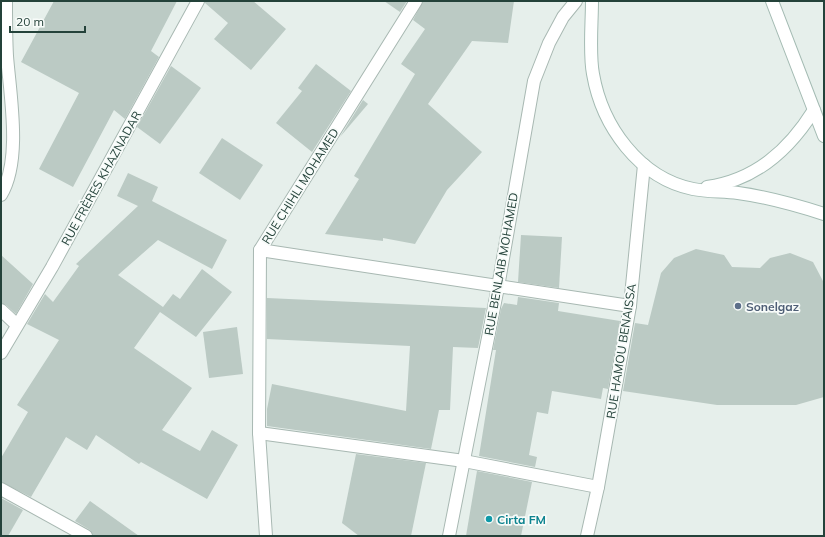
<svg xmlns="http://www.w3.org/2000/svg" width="825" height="537" font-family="Mulish,sans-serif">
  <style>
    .building { fill: #bbcac4 }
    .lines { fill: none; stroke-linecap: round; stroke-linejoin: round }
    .minor-casing { stroke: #a8b8b2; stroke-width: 14 }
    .secondary-casing { stroke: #a4bbb3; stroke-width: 14 }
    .minor { stroke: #fff; stroke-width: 12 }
    .secondary { stroke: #fff; stroke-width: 12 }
    .service-dot { fill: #5c6f8a; stroke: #f7fbf9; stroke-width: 1.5 }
    .culture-dot { fill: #0f9aa8; stroke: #f7fbf9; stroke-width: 1.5 }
    .labels { text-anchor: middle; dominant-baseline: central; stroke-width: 3.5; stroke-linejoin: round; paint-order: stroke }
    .street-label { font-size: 12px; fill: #24423a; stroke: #f7fbf9 }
    .service-label { font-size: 12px; font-weight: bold; fill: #4e5e75; stroke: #f7fbf9; text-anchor: start }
    .culture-label { font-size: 12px; font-weight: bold; fill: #0d838f; stroke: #f7fbf9; text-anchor: start }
  </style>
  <rect width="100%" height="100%" fill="#e6efeb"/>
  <g class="building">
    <path d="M 54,1 L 177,1 L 151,51 L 159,57 L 125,119 L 114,110 L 73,187 L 39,169 L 79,93 L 21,62 Z"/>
    <path d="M 205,1 L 253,1 L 286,29 L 251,70 L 214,39 L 228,23 L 205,3 Z"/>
    <path d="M 384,1 L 407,1 L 400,12 Z"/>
    <path d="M 423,1 L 514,1 L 508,43 L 472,41 L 428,104 L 482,152 L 447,190 L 415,244 L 383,238 L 383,241 L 325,234 L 359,179 L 354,176 L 415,74 L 401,64 L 425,29 L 413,20 Z"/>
    <path d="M 316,64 L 351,91 L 312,152 L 276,123 L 302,91 L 298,88 Z"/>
    <path d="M 171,66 L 201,88 L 160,144 L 137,127 Z"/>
    <path d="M 363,100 L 368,104 L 340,137 Z"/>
    <path d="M 222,138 L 263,165 L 240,200 L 199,173 Z"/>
    <path d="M 128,173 L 158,187 L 152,201 L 227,240 L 212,269 L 158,240 L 118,275 L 163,307 L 173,294 L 180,299 L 202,269 L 232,292 L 196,337 L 160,312 L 134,348 L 192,388 L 162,430 L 200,451 L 212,430 L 238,445 L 207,499 L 141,462 L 139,464 L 96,435 L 87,450 L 66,437 L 31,497 L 1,482 L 1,458 L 28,412 L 17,405 L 59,340 L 27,324 L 45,294 L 53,302 L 79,266 L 76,264 L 138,206 L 117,196 Z"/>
    <path d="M 521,235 L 562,237 L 559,288 L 518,282 Z"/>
    <path d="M 696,249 L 724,255 L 732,267 L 760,268 L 770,258 L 790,253 L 813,262 L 824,283 L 824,397 L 796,405 L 717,405 L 623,391 L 635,323 L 648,325 L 661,273 L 674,258 Z"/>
    <path d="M 1,255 L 33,284 L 16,314 L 6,305 L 1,303 Z"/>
    <path d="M 518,297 L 559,303 L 558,311 L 620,321 L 608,389 L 603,388 L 601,399 L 552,391 L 548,414 L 537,412 L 529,455 L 537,457 L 535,467 L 479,456 L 496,350 L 493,350 L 501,309 L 504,303 L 517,305 Z"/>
    <path d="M 267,298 L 486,308 L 478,348 L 453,347 L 450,410 L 439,410 L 431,449 L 267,426 L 267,409 L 272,384 L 406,411 L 410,346 L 267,339 Z"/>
    <path d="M 237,327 L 243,374 L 209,378 L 203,332 Z"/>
    <path d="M 356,454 L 426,463 L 411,536 L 359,536 L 342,523 Z"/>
    <path d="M 477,471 L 532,482 L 521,536 L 466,536 Z"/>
    <path d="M 1,498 L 23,510 L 8,536 L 1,536 Z"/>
    <path d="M 90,501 L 139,536 L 93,536 L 90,530 L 75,521 Z"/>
  </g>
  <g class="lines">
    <g class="minor-casing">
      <g id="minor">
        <path d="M 1,195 C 22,160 10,95 7,56 C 6,38 6,19 6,1"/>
        <path d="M 260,250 L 630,306"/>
        <path d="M 1,310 L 17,325"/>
        <path d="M 1,353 L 52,267 L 198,1"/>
        <path d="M 259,433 L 464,461 L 598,487"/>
        <path d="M 1,489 L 86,536"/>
        <path d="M 266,536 L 259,433 L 260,250 L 416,1"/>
        <path d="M 449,536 L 498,287 L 534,81 L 549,43 L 563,17 L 576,1"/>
        <path d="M 587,536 L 598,487 L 630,306 L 644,165"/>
      </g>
    </g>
    <g class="secondary-casing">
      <g id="secondary">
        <path d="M 592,1 C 592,23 589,53 593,74 C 602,126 639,178 693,189 C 708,192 723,191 738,193 C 768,197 796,205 824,214"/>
        <path d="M 772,1 L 824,136"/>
        <path d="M 707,187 C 756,180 789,150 814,110"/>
      </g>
    </g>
    <use href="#minor" class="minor"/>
    <use href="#secondary" class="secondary"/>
  </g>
  <circle class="service-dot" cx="738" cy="306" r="4"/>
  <circle class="culture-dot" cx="489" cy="519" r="4"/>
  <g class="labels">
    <g class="street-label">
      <text transform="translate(101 178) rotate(-61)">RUE FRÈRES KHAZNADAR</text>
      <text transform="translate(300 186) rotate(-58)">RUE CHIHLI MOHAMED</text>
      <text transform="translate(501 264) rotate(-80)">RUE BENLAIB MOHAMED</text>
      <text transform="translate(621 351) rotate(-81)">RUE HAMOU BENAISSA</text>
    </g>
    <g class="service-label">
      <text x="746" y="306">Sonelgaz</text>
    </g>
    <g class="culture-label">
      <text x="497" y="519">Cirta FM</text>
    </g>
  </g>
  <rect width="825" height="537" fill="none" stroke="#24423a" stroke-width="4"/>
  <path d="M10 26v6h75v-6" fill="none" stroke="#24423a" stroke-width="2"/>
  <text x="16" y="26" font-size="12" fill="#24423a" stroke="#f7fbf9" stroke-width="3" paint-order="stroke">20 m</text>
</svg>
